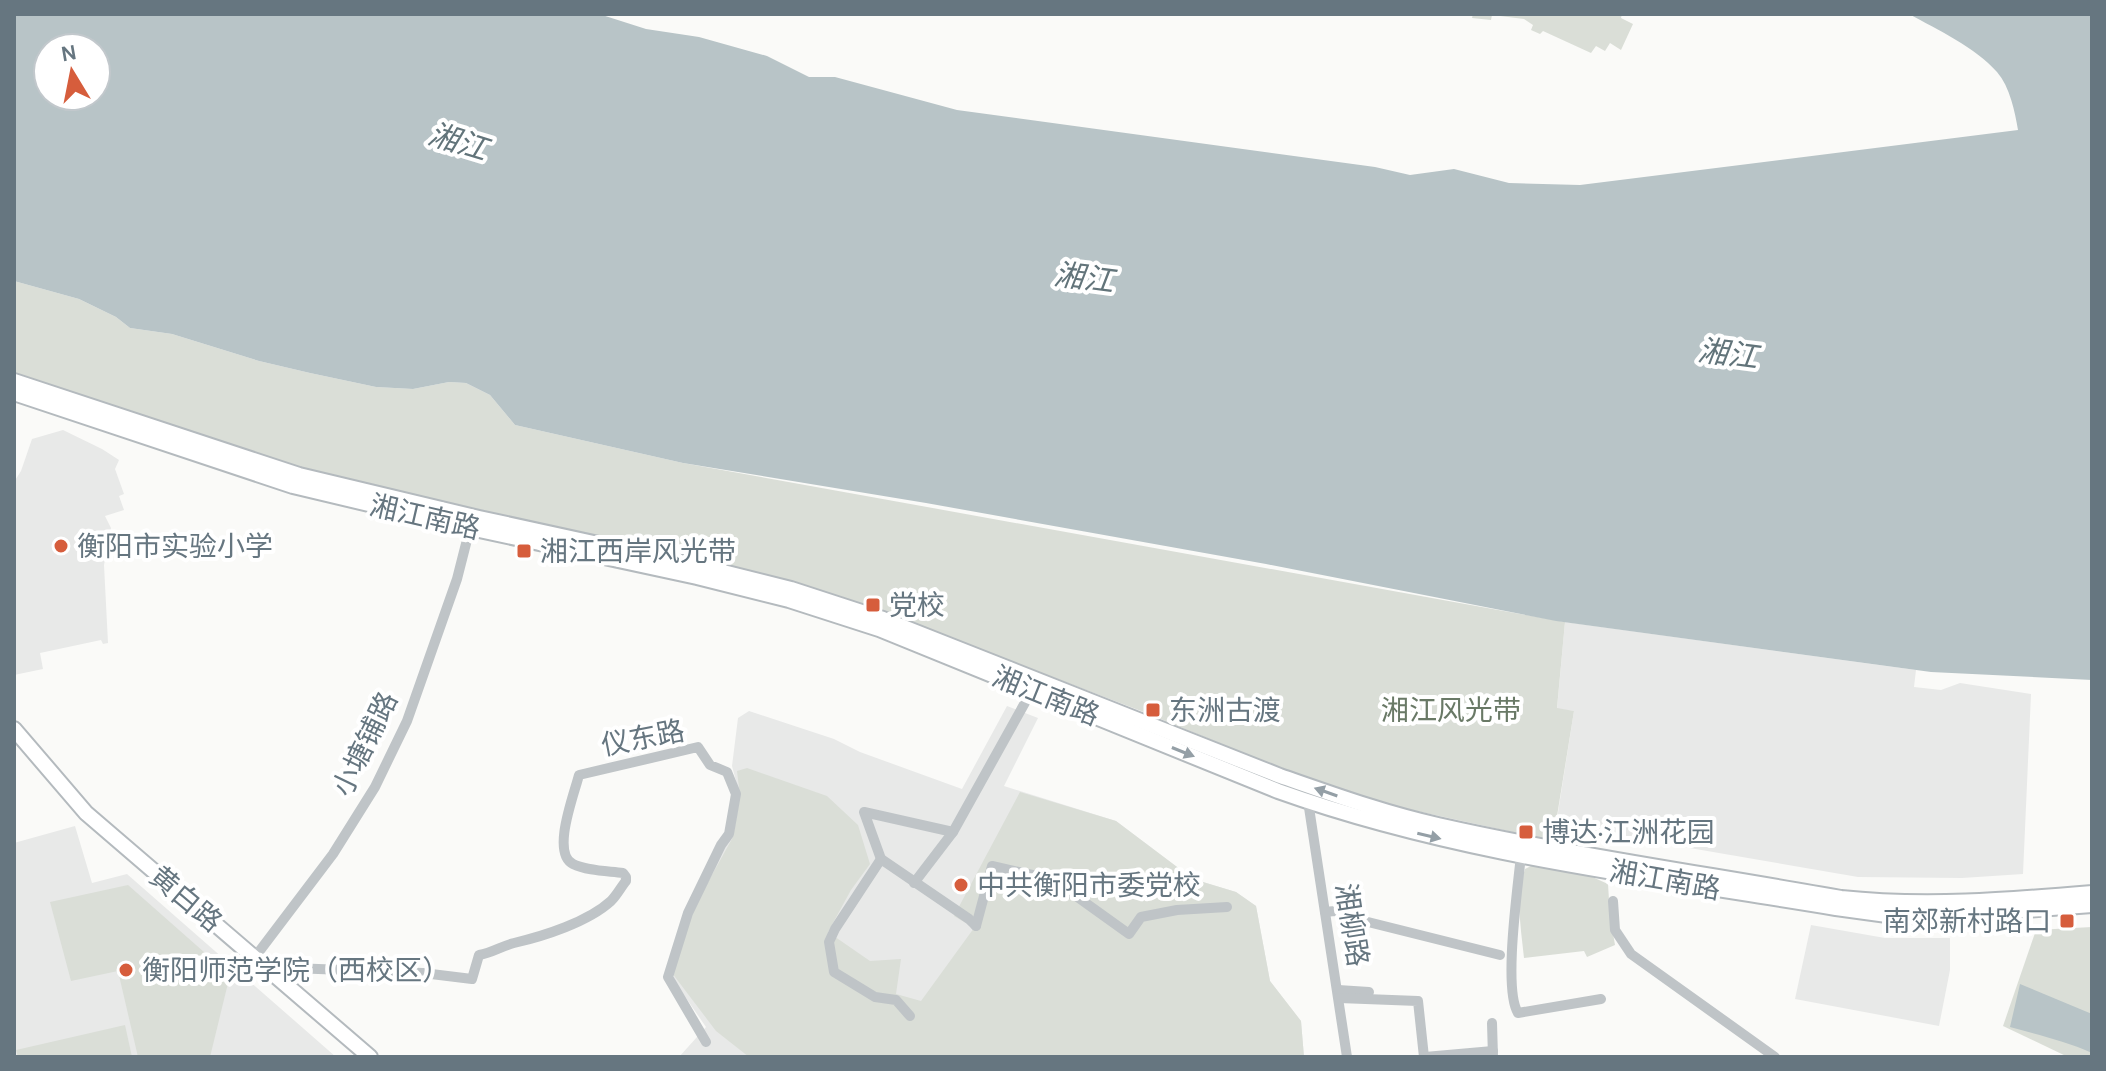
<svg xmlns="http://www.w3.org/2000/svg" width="2106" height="1071" font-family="Karla,'Noto Sans SC',sans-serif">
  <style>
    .built { fill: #e8e9e8 }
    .green { fill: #daded7 }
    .water { fill: #b8c4c7; fill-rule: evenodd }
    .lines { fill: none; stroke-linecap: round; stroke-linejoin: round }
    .secondary-casing { stroke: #b4babe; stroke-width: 18 }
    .minor { stroke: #bfc4c7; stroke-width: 10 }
    .secondary { stroke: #fff; stroke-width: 14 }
    .oneway { fill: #949fa6 }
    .poi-dot { fill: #d65d3c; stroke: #fff; stroke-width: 3 }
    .labels { text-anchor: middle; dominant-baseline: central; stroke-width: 8; stroke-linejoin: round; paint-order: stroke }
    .street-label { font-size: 28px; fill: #667680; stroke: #fff }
    .poi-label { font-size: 28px; fill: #667680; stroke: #fff; text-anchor: start }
    .park-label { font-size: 28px; fill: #697966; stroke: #fff }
    .water-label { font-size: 30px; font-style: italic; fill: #62747a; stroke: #fff }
  </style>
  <rect width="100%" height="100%" fill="#fafaf8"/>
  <g class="built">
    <path d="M 63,430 L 102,449 L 119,460 L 115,469 L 124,494 L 119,496 L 124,510 L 105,516 L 111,528 L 104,565 L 108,643 L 103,644 L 101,640 L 40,653 L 43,669 L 14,675 L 14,482 L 21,471 L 32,439 Z"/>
    <path d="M 1565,622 L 1916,670 L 1914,687 L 1941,690 L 1960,683 L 2031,694 L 2023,874 L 1962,878 L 1858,877 L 1556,825 L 1574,711 L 1557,709 Z"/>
    <path d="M 1007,706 L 1038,718 L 1004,786 L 1116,821 L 1193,879 L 1236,892 L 1256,906 L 1270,981 L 1301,1021 L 1304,1057 L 679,1057 L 706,1027 L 677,985 L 672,973 L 724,846 L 733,837 L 736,831 L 740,796 L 732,766 L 738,718 L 749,711 L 834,739 L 860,752 L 962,789 Z"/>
    <path d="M 75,826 L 92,883 L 127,874 L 336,1057 L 14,1057 L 14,843 Z"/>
    <path d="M 1811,925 L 1885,938 L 1950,938 L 1950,970 L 1939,1026 L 1795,999 Z"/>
  </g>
  <g class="green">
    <path d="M 1473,14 L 1622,14 L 1621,18 L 1633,24 L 1621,50 L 1610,43 L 1605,51 L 1596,46 L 1591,53 L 1543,31 L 1540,34 L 1531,30 L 1533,25 L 1524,19 L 1492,15 L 1491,20 L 1472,18 Z"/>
    <path d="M 14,281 L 79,299 L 116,317 L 130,328 L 172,334 L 259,361 L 310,373 L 376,387 L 413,389 L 449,382 L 466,383 L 490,395 L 515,425 L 683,463 L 1565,622 L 1557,708 L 1574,711 L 1553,841 L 1371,801 L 1300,776 L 1141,711 L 862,604 L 512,517 L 305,469 L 14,373 Z"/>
    <path d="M 747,768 L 827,796 L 858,825 L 870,864 L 851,890 L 828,932 L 870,961 L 901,959 L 896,994 L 921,1001 L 974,928 L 954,916 L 1020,792 L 1116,821 L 1193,879 L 1236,892 L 1256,906 L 1270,981 L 1301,1021 L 1304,1057 L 749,1057 L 716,1031 L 672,973 L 692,911 L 733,837 L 740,796 L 737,771 Z"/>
    <path d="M 1533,865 L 1590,876 L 1608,884 L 1610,916 L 1615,945 L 1587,957 L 1584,951 L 1524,958 C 1521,928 1515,898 1525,869 Z"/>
    <path d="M 128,885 L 230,975 L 210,1057 L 138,1057 L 118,971 L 71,981 L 50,902 Z"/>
    <path d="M 2092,927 L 2092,1057 L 2068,1057 L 2003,1026 L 2036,930 Z"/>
    <path d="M 125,1025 L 132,1057 L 18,1057 L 16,1050 Z"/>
  </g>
  <g class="water">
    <path d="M 14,14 L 599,14 L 646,29 L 699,37 L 767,56 L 809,77 L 835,77 L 957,110 L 1375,167 L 1410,175 L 1454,169 L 1509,183 L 1580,185 L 2018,130 C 2015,112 2010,87 1997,72 C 1975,47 1938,30 1909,14 L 2092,14 L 2092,680 L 1931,672 L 1556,621 L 1266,564 L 926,503 L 683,463 L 515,425 L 490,395 L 466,383 L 449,382 L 413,389 L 376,387 L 310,373 L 259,361 L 172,334 L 130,328 L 116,317 L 79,299 L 14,281 ZM 48,48 L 96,48 L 96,96 L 48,96 Z"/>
    <path d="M 2020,984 L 2092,1014 L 2092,1053 C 2065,1041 2038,1035 2010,1027 Z"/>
  </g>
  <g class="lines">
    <g class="secondary-casing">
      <g id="secondary">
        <path d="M 14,381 L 299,475 L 479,518 L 699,566 L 791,589 L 883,619 L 1280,776 C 1332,794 1384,813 1438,825 C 1571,855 1707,874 1841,898 C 1926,907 2008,900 2092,893"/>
        <path d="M 14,393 L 293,486 L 470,528 L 697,577 L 789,600 L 879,629 L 1278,791 C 1457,855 1649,877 1836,908 L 1887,915 L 1946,916 L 2092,905"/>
        <path d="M 14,729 L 86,813 L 370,1057"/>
      </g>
    </g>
    <g class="minor">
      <path d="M 1308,801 L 1347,1057"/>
      <path d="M 1521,855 C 1518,887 1503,989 1518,1013 L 1601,999"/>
      <path d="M 881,859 L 864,812 L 953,832"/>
      <path d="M 914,883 L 953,832 L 1032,690"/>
      <path d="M 1613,901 L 1615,930 L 1631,954 L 1775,1057"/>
      <path d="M 1325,912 C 1342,910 1351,910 1364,921 L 1500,955"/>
      <path d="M 976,926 L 992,866 L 1037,876 L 1076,896 L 1129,934 L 1141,917 L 1177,910 L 1227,907"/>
      <path d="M 255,957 L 333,854 L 375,787 L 407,721 L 457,579 L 470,528"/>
      <path d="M 266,967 L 423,973 L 472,979 L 479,955 C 492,953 502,946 514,943 C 544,936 588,922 611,901 C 617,895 621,887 626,881 L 626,877 L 623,873 C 608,871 587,871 573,864 C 551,853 574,795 579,775 L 698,747 L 710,765 L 727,772 L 736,794 L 729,834 L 721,845 L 688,913 L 668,977 L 706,1042"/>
      <path d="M 1338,990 L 1369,992"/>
      <path d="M 1339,998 L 1418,1001 L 1424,1057"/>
      <path d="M 910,1016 L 896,1000 L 875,997 L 834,972 L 829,942 L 835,929 L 881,859 L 969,919 L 976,926"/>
      <path d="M 1492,1023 L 1493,1057"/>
      <path d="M 1425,1057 L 1493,1051"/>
    </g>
    <use href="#secondary" class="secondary"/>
  </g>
  <defs><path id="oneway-solid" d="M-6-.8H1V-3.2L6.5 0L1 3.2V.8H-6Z" transform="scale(2)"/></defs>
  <g class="oneway">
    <use href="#oneway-solid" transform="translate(1183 752) rotate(22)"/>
    <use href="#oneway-solid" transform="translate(1326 792) rotate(-161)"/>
    <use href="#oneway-solid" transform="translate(1429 836) rotate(13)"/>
  </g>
  <g class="poi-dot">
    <circle cx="61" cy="546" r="8"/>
    <rect x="516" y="543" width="16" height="16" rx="4"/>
    <rect x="865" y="597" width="16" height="16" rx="4"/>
    <rect x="1145" y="702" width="16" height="16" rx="4"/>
    <rect x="1518" y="824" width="16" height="16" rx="4"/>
    <circle cx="961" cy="885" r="8"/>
    <rect x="2059" y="913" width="16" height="16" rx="4"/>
    <circle cx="126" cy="970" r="8"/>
  </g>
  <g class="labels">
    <g class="street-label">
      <text transform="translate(425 517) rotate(13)">湘江南路</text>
      <text transform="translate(1046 696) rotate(22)">湘江南路</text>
      <text transform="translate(643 738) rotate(-11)">仪东路</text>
      <text transform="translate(365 744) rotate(-64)">小塘铺路</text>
      <text transform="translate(1665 880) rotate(10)">湘江南路</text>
      <text transform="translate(186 899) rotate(40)">黄白路</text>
      <text transform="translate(1352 925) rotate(81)">湘柳路</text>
    </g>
    <g class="poi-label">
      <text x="77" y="546">衡阳市实验小学</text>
      <text x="540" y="551">湘江西岸风光带</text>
      <text x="889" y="605">党校</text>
      <text x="1169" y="710">东洲古渡</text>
      <text x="1542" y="832">博达·江洲花园</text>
      <text x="977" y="885">中共衡阳市委党校</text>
      <text x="2051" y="921" text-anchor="end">南郊新村路口</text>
      <text x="142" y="970">衡阳师范学院（西校区）</text>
    </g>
    <g class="park-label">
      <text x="1451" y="710">湘江风光带</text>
    </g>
    <g class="water-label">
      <text transform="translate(458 142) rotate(17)">湘江</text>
      <text transform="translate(1084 278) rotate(7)">湘江</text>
      <text transform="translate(1728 354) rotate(7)">湘江</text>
    </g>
  </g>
  <rect width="2106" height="1071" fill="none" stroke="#667680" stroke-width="32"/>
  <g transform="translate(72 72) rotate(350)"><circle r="38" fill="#ffffff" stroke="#c2c8cc" stroke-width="2"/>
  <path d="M0-6L14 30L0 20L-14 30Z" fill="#d65d3c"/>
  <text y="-12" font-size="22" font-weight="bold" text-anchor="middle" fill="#667680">N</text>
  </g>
</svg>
